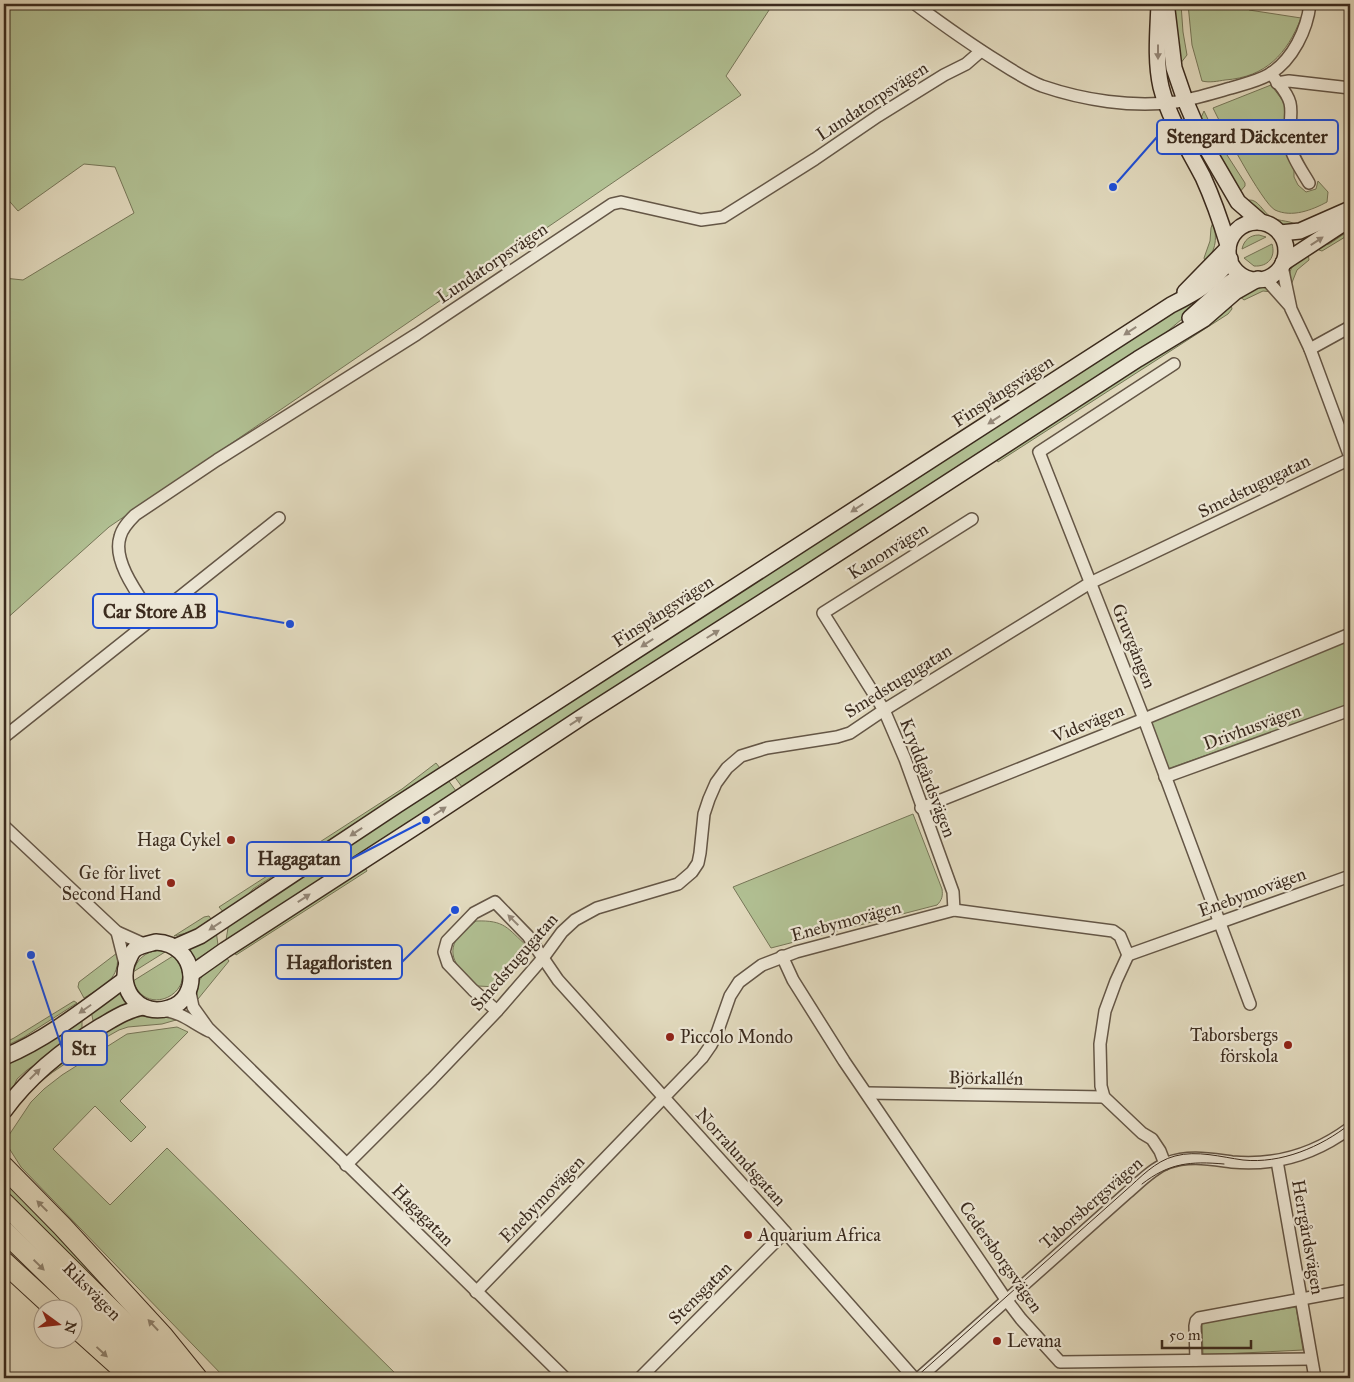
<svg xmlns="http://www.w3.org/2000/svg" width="1354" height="1382" font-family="'IM FELL Great Primer',serif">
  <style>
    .green { fill: #b1c093; stroke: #767658 }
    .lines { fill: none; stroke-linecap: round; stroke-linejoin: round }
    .street-casing { stroke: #645646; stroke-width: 14 }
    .secondary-casing { stroke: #3b2b1e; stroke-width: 18 }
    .highway-casing { stroke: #3b2b1e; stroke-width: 22 }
    .street { stroke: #ece6d4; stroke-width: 11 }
    .secondary { stroke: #ece6d4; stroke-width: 15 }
    .highway { stroke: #e1d9bd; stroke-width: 20 }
    .tram { stroke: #3b2b1e; stroke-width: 1 }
    .oneway { fill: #948879 }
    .oneway2 { fill: #8e826e }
    .poi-dot { fill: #8f2418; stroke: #ece6d4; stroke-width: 2 }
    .labels { text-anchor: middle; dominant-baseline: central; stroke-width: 4.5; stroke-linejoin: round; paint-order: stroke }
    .street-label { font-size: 18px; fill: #3b2b1e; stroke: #ece6d4 }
    .poi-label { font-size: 18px; fill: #3b2b1e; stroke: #ece6d4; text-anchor: end }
    .leader { fill: none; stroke: #1d4ed8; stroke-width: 2 }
    .callout-dot { fill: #1d4ed8; stroke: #ece6d4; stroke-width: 2 }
    .callout { fill: #ece6d4; stroke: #1d4ed8; stroke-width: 2 }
    .callout-label { font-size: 19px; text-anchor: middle; font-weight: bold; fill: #3b2b1e }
  </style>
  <rect width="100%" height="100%" fill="#e1d9bd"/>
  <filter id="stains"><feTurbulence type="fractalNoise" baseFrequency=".004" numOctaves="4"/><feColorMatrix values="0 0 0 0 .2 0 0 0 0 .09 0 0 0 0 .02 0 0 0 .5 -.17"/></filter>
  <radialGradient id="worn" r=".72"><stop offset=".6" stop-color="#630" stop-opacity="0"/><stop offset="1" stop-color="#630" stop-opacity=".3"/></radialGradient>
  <g class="green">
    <path d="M 4,4 L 773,4 L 726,76 L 741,95 L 109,527 L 4,621 L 4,278 L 23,280 L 134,213 L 115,167 L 84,164 L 18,211 L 4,195 Z"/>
    <path d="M 1173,4 L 1181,4 L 1183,32 L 1187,55 L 1180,64 L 1173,20 Z"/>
    <path d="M 1188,4 L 1249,4 L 1249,10 L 1301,18 C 1287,54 1266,77 1225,80 C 1218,81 1210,83 1202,81 L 1192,45 Z"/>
    <path d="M 1271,85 L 1286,105 L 1294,165 L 1294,177 L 1298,185 L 1306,192 L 1316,189 L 1318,181 L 1328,192 L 1327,202 C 1312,210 1292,218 1275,210 C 1262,203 1221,125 1213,108 Z"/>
    <path d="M 1204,111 L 1220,144 L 1245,183 L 1245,186 L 1238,194 L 1227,178 L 1200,120 Z"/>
    <path d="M 1249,200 C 1258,199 1263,212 1271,217 C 1279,222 1292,220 1298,226 C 1274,226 1264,216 1245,202 Z"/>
    <path d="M 1213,222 C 1217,236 1217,251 1205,261 L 1204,258 L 1210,241 L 1211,228 Z"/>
    <path d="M 1350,230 L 1350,234 L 1322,251 L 1319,250 L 1320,245 L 1329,244 Z"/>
    <path d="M 1259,235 L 1266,237 L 1242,249 C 1244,240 1250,235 1259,235 Z"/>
    <path d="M 1272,244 C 1276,257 1268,267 1254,266 L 1244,258 Z"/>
    <path d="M 1308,253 L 1309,260 L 1297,270 L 1291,285 C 1286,267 1295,264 1308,253 Z"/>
    <path d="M 1214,286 L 1188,314 L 1163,335 L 462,787 L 454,776 Z"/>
    <path d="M 1256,286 L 1265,288 L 1272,292 L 1263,291 L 1244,300 L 1238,295 Z"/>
    <path d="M 1231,305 L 1232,309 L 1228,314 L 998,462 L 996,459 Z"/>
    <path d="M 1350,640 L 1350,705 L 1167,769 L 1150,722 Z"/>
    <path d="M 436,763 L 440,768 L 253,889 L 242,902 L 225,914 L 219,907 L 402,789 Z"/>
    <path d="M 448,780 L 456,791 L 226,940 L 229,922 Z"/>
    <path d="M 913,814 L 942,889 C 943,896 942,900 937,905 L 771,948 L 733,887 Z"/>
    <path d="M 366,869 L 367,871 L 236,955 L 234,951 L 350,877 Z"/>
    <path d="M 209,916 L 211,919 L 191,932 L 174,936 L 204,917 Z"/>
    <path d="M 476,921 C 505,920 507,928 527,946 L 526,956 L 497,987 L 478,986 C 465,974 445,960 456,940 C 459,933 470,927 476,921 Z"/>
    <path d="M 216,930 L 218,945 L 194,961 L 186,947 Z"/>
    <path d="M 159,950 L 165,952 L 133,972 C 137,959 145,952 159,950 Z"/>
    <path d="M 117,953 C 121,979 103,986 84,998 L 78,987 L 79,982 Z"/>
    <path d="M 173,956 C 205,988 147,1022 133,981 Z"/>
    <path d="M 226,957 L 229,961 L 198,999 C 191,979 212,967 226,957 Z"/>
    <path d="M 120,992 L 129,1004 L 94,1025 L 91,1011 Z"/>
    <path d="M 74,1001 L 77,1003 L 24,1037 L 4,1047 L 4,1043 L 14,1038 Z"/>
    <path d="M 82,1016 L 82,1033 L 27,1070 L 17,1079 L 9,1097 L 4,1091 L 4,1065 Z"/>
    <path d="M 132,1016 L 169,1017 L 176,1020 L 162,1024 L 128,1027 L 119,1030 L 103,1039 L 99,1032 Z"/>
    <path d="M 177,1027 L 188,1032 L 120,1101 L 146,1127 L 131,1142 L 95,1106 L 53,1149 L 110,1205 L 167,1148 L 400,1378 L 225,1378 L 21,1167 L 7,1145 L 9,1135 L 31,1102 L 44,1089 L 62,1075 L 127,1034 Z"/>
    <path d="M 86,1040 L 91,1047 C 66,1064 37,1079 19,1104 L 16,1103 L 51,1069 L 63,1062 Z"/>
    <path d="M 4,1174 L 178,1362 L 4,1193 Z"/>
    <path d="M 1296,1307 L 1303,1350 L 1203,1355 L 1202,1322 Z"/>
  </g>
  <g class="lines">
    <g class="street-casing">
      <g id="street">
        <path d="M 915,4 C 942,24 970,44 999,62 C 1013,71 1027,80 1042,86 C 1083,100 1132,108 1176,102 C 1194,99 1213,93 1231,88 C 1244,84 1258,81 1270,74 C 1293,59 1307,30 1310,4"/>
        <path d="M 1271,73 C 1277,83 1287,91 1290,103 C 1293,116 1288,129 1289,141 C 1291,156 1302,171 1309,183"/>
        <path d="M 1277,83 L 1289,81 L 1350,88"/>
        <path d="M 1282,266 L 1291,309 L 1310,349 L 1350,457"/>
        <path d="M 1265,278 L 1289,305"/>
        <path d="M 1310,349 L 1350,327"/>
        <path d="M 1174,364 L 1039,452 L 1144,719 L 1250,1004"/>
        <path d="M 153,617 C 140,597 112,562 120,537 C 122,528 129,521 135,515 L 217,460 L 417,334 L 612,204 L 621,202 L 701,220 L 723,217 L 815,159 L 878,116 L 944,75 L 966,64 L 981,51"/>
        <path d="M 4,737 L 279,518"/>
        <path d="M 1165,777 L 1350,710"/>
        <path d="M 921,808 L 1144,719 L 1350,634"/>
        <path d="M 4,826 L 117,932 L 146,945"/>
        <path d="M 954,910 L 953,892 L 905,759 L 884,710 L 823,613 L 972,519"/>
        <path d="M 117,932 L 126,968"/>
        <path d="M 1128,955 L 1116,981 L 1105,1011 L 1100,1044 L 1101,1086 L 1104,1097 L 1142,1133 L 1152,1139 L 1160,1151 L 1165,1164"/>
        <path d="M 782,956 L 793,980 L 844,1061 L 1005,1298 L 1021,1319 L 1060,1362 L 1311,1359"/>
        <path d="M 189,988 L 193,1007 L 208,1028 L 565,1378"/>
        <path d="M 163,1010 C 183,1013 191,1022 209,1031"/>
        <path d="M 497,1011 L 473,990 L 448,964 L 444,952 L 447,941 L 474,913 L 495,902 L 528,936 L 558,980 L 778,1224 L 914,1378"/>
        <path d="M 867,1093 L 1104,1097"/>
        <path d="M 1277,1161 L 1315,1378"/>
        <path d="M 346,1165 L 432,1079 L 497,1011 L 543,958 L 562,932 L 575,920 L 597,908 L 678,884 L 692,872 L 698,863 L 700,853 L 704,814 L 709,799 L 716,783 L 727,768 L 741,756 L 767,748 L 837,737 L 850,733 L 884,710 L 1090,583 L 1350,459"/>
        <path d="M 476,1292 L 702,1058 L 711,1045 L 717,1033 L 730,996 L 739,982 L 762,965 L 796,952 L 954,910 L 1113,931 L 1120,936 L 1128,955 L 1350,876"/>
        <path d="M 1196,1360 L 1195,1326 L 1196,1321 L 1199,1318 L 1350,1290"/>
        <path d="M 640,1378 L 785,1232"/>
        <path d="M 919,1378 L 1127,1193 C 1140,1182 1152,1169 1167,1163 C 1189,1155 1209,1159 1232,1162 C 1275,1166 1315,1154 1350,1128"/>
      </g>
    </g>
    <g class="secondary-casing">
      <g id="secondary">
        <path d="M 1159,4 C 1158,31 1155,61 1161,87 C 1169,119 1188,148 1203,177 C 1213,199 1221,222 1228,245"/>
        <path d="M 1167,10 L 1174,68 L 1185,100 L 1203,142 L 1238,202 L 1261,222"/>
        <circle cx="1257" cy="251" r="29"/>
        <path d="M 1280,233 L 1300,231 L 1350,209"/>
        <path d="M 1283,263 L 1350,219"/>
        <path d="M 1185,292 L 1228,248"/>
        <path d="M 1190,318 L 1227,285 L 1237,278"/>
        <path d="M 156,942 C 198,944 202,999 169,1008 C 140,1017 118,991 127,963 C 129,959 131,953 134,950 C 140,945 149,944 156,942 Z"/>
        <path d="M 175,947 L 200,936 L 397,805 L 1171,305 C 1195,293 1215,282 1230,259"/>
        <path d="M 191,974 L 225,950 L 426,820 L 585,715 L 803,576 L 1138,359 L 1204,319 L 1235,292 L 1258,279"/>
        <path d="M 4,1057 C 47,1039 86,1008 124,980"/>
        <path d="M 4,1111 C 30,1075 63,1049 101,1026 C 115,1018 127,1010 143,1007"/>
      </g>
    </g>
    <g class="highway-casing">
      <g id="highway">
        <path d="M 4,1167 L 62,1226 L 163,1336 L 197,1378"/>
        <path d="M 4,1203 L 180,1378"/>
        <path d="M 4,1231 L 155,1378"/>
        <path d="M 4,1262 L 56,1310"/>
        <path d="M 72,1324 L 132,1378"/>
      </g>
    </g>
    <use href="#street" class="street"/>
    <use href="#secondary" class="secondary"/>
    <use href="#highway" class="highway"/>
    <g class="tram">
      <path d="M 1142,1184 C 1169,1163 1190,1161 1224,1164"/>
      <path d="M 915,1378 L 1125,1191 C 1140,1178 1155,1161 1175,1156 C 1197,1150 1221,1157 1243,1160 C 1281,1164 1321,1147 1350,1124"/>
    </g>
  </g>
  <defs><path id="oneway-solid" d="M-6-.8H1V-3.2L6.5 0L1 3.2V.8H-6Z" transform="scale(1.25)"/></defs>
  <g class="oneway">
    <use href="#oneway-solid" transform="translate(1158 52) rotate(90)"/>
    <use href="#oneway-solid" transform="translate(1317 241) rotate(-33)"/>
    <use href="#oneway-solid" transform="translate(1130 331) rotate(147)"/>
    <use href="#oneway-solid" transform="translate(994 420) rotate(147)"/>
    <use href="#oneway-solid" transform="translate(857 508) rotate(147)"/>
    <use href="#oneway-solid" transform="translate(713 634) rotate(-32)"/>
    <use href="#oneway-solid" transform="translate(647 643) rotate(147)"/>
    <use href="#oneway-solid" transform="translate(576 721) rotate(-33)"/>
    <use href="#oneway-solid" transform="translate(440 811) rotate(-33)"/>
    <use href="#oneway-solid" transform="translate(356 832) rotate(146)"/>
    <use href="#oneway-solid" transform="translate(304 898) rotate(-33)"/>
    <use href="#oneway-solid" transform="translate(513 920) rotate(-135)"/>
    <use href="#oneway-solid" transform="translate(215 926) rotate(146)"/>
    <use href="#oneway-solid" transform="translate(85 1009) rotate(145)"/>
    <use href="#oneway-solid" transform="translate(35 1074) rotate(-45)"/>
  </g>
  <g class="oneway2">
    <use href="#oneway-solid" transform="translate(42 1206) rotate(-135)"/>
    <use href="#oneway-solid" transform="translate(39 1265) rotate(44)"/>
    <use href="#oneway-solid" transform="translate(153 1325) rotate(-133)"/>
    <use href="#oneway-solid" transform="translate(102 1352) rotate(43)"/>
  </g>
  <g class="poi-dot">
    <circle cx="231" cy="840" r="5"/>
    <circle cx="171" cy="883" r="5"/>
    <circle cx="670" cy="1037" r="5"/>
    <circle cx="1288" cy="1045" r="5"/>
    <circle cx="748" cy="1235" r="5"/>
    <circle cx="997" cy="1341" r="5"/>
  </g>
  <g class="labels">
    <g class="street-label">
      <text transform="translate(872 101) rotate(-33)">Lundatorpsvägen</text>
      <text transform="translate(492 263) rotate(-34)">Lundatorpsvägen</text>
      <text transform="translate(1003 391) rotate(-33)">Finspångsvägen</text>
      <text transform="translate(1254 486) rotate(-26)">Smedstugugatan</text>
      <text transform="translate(888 551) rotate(-32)">Kanonvägen</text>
      <text transform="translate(663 611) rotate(-33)">Finspångsvägen</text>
      <text transform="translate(1134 646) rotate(68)">Gruvgången</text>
      <text transform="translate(898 681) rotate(-32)">Smedstugugatan</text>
      <text transform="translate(1088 723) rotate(-22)">Videvägen</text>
      <text transform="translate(1252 727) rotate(-20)">Drivhusvägen</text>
      <text transform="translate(928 778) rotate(69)">Kryddgårdsvägen</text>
      <text transform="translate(1252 892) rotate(-20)">Enebymovägen</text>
      <text transform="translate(846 921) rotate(-15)">Enebymovägen</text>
      <text transform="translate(514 962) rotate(-49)">Smedstugugatan</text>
      <text transform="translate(986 1078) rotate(1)">Björkallén</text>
      <text transform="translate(741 1157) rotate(48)">Norralundsgatan</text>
      <text transform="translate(542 1199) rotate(-46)">Enebymovägen</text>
      <text transform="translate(1091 1203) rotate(-41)">Taborsbergsvägen</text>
      <text transform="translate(423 1215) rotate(45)">Hagagatan</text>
      <text transform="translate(1308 1237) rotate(80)">Herrgårdsvägen</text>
      <text transform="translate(1001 1257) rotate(55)">Cedersborgsvägen</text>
      <text transform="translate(92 1291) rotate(45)">Riksvägen</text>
      <text transform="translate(700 1293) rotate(-45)">Stensgatan</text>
    </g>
    <g class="poi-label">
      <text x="221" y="840">Haga Cykel</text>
      <text x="161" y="873">Ge för livet<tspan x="161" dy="21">Second Hand</tspan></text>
      <text x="1278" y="1035">Taborsbergs<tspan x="1278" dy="21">förskola</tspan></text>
      <text x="680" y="1037" text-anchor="start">Piccolo Mondo</text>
      <text x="758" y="1235" text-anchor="start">Aquarium Africa</text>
      <text x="1007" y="1341" text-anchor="start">Levana</text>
    </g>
  </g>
  <path class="leader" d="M1113 187L1157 137M290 624L217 611M426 820L351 859M455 910L402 962M31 955L62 1048"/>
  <g class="callout-dot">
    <circle cx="1113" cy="187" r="5"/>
    <circle cx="290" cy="624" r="5"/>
    <circle cx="426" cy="820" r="5"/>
    <circle cx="455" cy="910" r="5"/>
    <circle cx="31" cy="955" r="5"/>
  </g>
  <g class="callout">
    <rect x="1157" y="120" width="181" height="34" rx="5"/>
    <rect x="93" y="594" width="124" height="34" rx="5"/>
    <rect x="247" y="842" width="104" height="34" rx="5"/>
    <rect x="276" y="945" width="126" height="34" rx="5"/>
    <rect x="62" y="1031" width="45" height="34" rx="5"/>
  </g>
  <g class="callout-label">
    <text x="1247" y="143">Stengard Däckcenter</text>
    <text x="155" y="618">Car Store AB</text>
    <text x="299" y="865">Hagagatan</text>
    <text x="339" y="969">Hagafloristen</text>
    <text x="84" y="1055">St1</text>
  </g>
  <rect width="1354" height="1382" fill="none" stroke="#e1d9bd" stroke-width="20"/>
  <rect x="5" y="5" width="1344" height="1372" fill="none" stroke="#3b2b1e" stroke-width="2.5"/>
  <rect x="10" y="10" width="1334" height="1362" fill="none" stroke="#3b2b1e"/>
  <g transform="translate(58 1324) rotate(105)"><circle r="24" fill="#ece6d4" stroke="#a59b8b"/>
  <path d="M0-4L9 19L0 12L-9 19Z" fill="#8f2418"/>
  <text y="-8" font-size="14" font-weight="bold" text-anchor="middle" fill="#3b2b1e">N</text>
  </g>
  <path d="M1162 1340v8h89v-8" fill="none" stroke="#3b2b1e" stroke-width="2.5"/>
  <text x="1169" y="1340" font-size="15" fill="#3b2b1e" stroke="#ece6d4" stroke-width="4" paint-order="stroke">50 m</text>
  <rect width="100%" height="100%" filter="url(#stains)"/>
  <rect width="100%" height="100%" fill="url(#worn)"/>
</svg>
